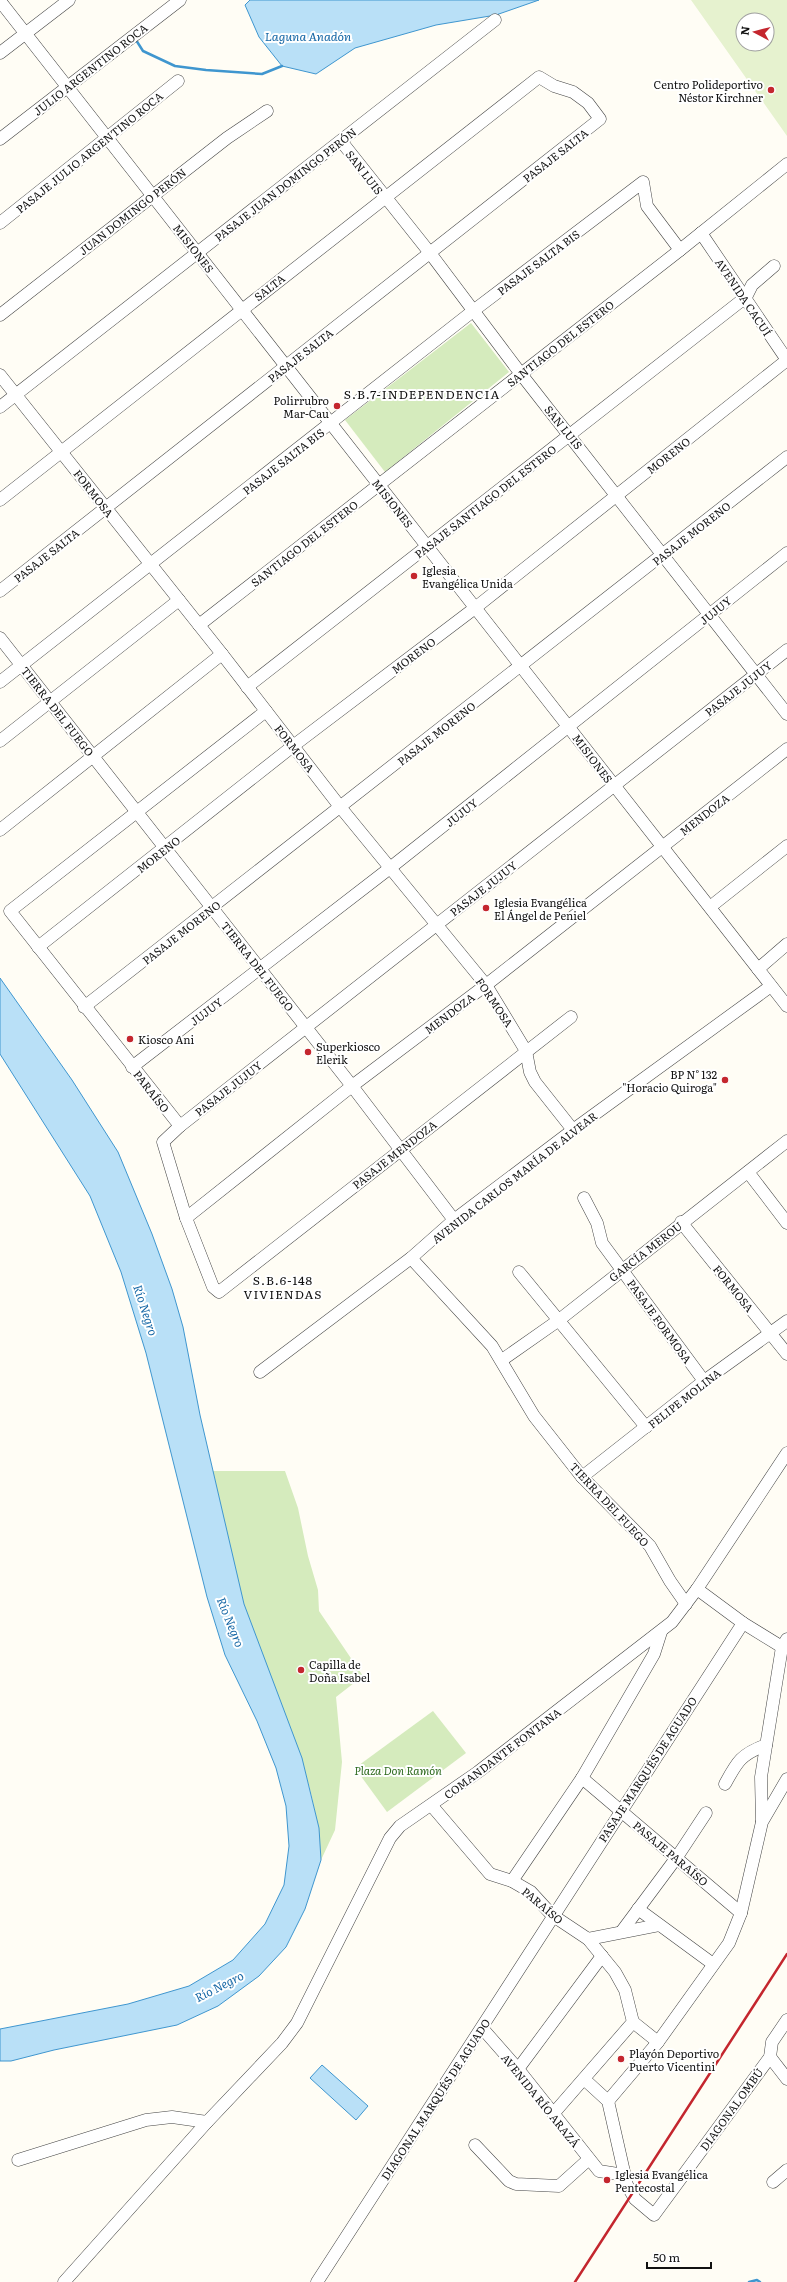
<svg xmlns="http://www.w3.org/2000/svg" width="787" height="2282" font-family="Literata,serif">
  <style>
    .green { fill: #d5ebbd }
    .pitch { fill: #e6f2cf; fill-rule: evenodd }
    .water { fill: #b9e0f7; stroke: #3f96cf }
    .lines { fill: none; stroke-linecap: round; stroke-linejoin: round }
    .stream { stroke: #3f96cf; stroke-width: 2.5 }
    .minor-casing { stroke: #444; stroke-width: 13 }
    .minor { stroke: #fff; stroke-width: 12 }
    .rail { stroke: #c4262e; stroke-width: 2.5 }
    .poi-dot { fill: #c4262e; stroke: #fff; stroke-width: 1.5 }
    .labels { text-anchor: middle; dominant-baseline: central; stroke-width: 4; stroke-linejoin: round; paint-order: stroke }
    .street-label { font-size: 11px; fill: #111; stroke: #fff }
    .poi-label { font-size: 11px; fill: #111; stroke: #fff; text-anchor: start }
    .park-label { font-size: 11px; font-style: italic; fill: #2f6b1f; stroke: #fff }
    .water-label { font-size: 12px; font-style: italic; fill: #1768a6; stroke: #fff }
    .neighbourhood-label { font-size: 12px; letter-spacing: 1px; fill: #111; stroke: #fff }
  </style>
  <rect width="100%" height="100%" fill="#fffdf5"/>
  <g class="green">
    <path d="M 471,323 L 509,372 L 385,472 L 345,420 Z"/>
    <path d="M 213,1471 L 285,1471 L 298,1508 L 308,1556 L 318,1590 L 319,1611 L 363,1676 L 336,1697 L 342,1762 L 335,1830 L 321,1860 C 317,1769 271,1690 244,1605 C 231,1561 223,1516 213,1471 Z"/>
    <path d="M 433,1711 L 466,1753 L 387,1812 L 355,1768 Z"/>
  </g>
  <path class="pitch" d="M 691,0 L 787,0 L 787,136 ZM 743,20 L 767,20 L 767,44 L 743,44 Z"/>
  <g class="water">
    <path d="M 250,0 L 539,0 L 496,15 L 436,25 L 355,48 L 316,74 L 282,66 L 259,37 L 245,5 Z"/>
    <path d="M 0,978 L 72,1080 L 118,1152 L 152,1234 L 172,1289 L 183,1327 L 200,1415 L 244,1604 L 302,1758 L 319,1828 L 321,1860 L 305,1909 L 286,1947 L 259,1976 L 218,2006 L 177,2025 L 54,2050 L 11,2061 L 0,2061 L 0,2029 L 128,2004 L 189,1986 L 233,1960 L 265,1924 L 284,1885 L 289,1846 L 286,1806 L 276,1768 L 257,1721 L 225,1655 L 207,1597 L 146,1353 L 121,1272 L 90,1196 L 0,1054 Z"/>
    <path d="M 322,2065 L 368,2106 L 356,2120 L 310,2078 Z"/>
  </g>
  <g class="lines">
    <g class="stream">
      <path d="M 136,40 L 143,51 L 175,66 L 206,70 L 262,74 L 282,66"/>
      <path d="M 749,2282 L 757,2280 L 760,2282"/>
    </g>
    <g class="minor-casing">
      <g id="minor">
        <path d="M 0,1 L 787,1006"/>
        <path d="M 0,53 L 69,0"/>
        <path d="M 0,139 L 180,0"/>
        <path d="M 341,141 L 430,253 L 521,374 L 787,714"/>
        <path d="M 0,223 L 178,81"/>
        <path d="M 701,233 L 787,360"/>
        <path d="M 0,315 L 227,138 L 267,111"/>
        <path d="M 0,375 L 222,654 L 341,808 L 486,985 L 526,1051 L 530,1072 L 535,1082 L 573,1130"/>
        <path d="M 0,407 L 495,20"/>
        <path d="M 0,500 L 539,77 L 554,86 L 573,92 L 588,103 L 600,119 L 0,591"/>
        <path d="M 199,625 L 680,250 L 787,164"/>
        <path d="M 0,638 L 352,1086 L 454,1220"/>
        <path d="M 0,682 L 473,311 L 643,182 L 647,206 L 680,250"/>
        <path d="M 247,687 L 746,297 L 752,285 L 774,266"/>
        <path d="M 266,711 L 10,911 L 180,1126 L 163,1142 L 186,1218 L 213,1287 L 219,1292 L 571,1017"/>
        <path d="M 0,741 L 179,600"/>
        <path d="M 0,830 L 222,654"/>
        <path d="M 710,907 L 787,846"/>
        <path d="M 38,947 L 293,746 L 475,608 L 787,360"/>
        <path d="M 758,969 L 787,944"/>
        <path d="M 84,1007 L 787,457"/>
        <path d="M 132,1067 L 390,868 L 787,553"/>
        <path d="M 180,1126 L 787,650"/>
        <path d="M 748,1172 L 787,1223"/>
        <path d="M 584,1198 L 597,1223 L 602,1243 L 704,1381"/>
        <path d="M 186,1218 L 352,1086 L 486,985 L 787,749"/>
        <path d="M 681,1222 L 787,1354"/>
        <path d="M 411,1258 L 492,1346 L 534,1416 L 582,1477 L 650,1546 L 670,1581 L 686,1604"/>
        <path d="M 519,1272 L 646,1427"/>
        <path d="M 502,1360 L 559,1320 L 787,1141"/>
        <path d="M 260,1372 L 411,1258 L 454,1220 L 573,1130 L 771,986"/>
        <path d="M 582,1477 L 704,1381 L 787,1321"/>
        <path d="M 697,1589 L 743,1623 L 782,1647"/>
        <path d="M 582,1778 L 741,1913"/>
        <path d="M 725,1784 C 737,1762 741,1754 766,1745"/>
        <path d="M 432,1806 L 490,1874 L 512,1881 L 531,1892 L 552,1915 L 588,1939 L 659,1925"/>
        <path d="M 762,1821 L 761,1777 L 782,1647 L 787,1639"/>
        <path d="M 512,1881 L 582,1778 L 654,1654 L 661,1632"/>
        <path d="M 638,1909 L 713,1964"/>
        <path d="M 622,1931 L 677,1857 L 706,1813"/>
        <path d="M 633,2022 L 658,2042"/>
        <path d="M 482,2028 L 518,2069 L 599,2171 L 624,2175"/>
        <path d="M 770,2057 L 787,2079"/>
        <path d="M 518,2069 L 602,1956"/>
        <path d="M 584,2079 L 608,2101 L 627,2185 L 635,2199 L 654,2215 L 770,2057 L 772,2042 L 787,2020"/>
        <path d="M 608,2101 L 658,2042 L 729,1943 L 741,1913 L 762,1822 L 787,1779"/>
        <path d="M 553,2114 L 633,2022 L 625,1990 L 615,1972 L 588,1939"/>
        <path d="M 475,2145 L 509,2181 L 516,2184 L 559,2186 L 589,2159"/>
        <path d="M 18,2160 L 146,2120 L 172,2117 L 207,2122"/>
        <path d="M 773,2182 L 787,2170"/>
        <path d="M 64,2282 L 207,2122 L 282,2043 L 297,2023 L 390,1838 L 400,1826 L 478,1772 L 672,1622 L 697,1589 L 787,1453"/>
        <path d="M 317,2282 L 743,1623"/>
      </g>
    </g>
    <use href="#minor" class="minor"/>
    <path class="rail" d="M 575,2282 L 787,1954"/>
  </g>
  <g class="poi-dot">
    <circle cx="771" cy="90" r="4"/>
    <circle cx="337" cy="406" r="4"/>
    <circle cx="414" cy="576" r="4"/>
    <circle cx="486" cy="908" r="4"/>
    <circle cx="130" cy="1039" r="4"/>
    <circle cx="308" cy="1052" r="4"/>
    <circle cx="725" cy="1080" r="4"/>
    <circle cx="301" cy="1670" r="4"/>
    <circle cx="621" cy="2059" r="4"/>
    <circle cx="607" cy="2180" r="4"/>
  </g>
  <g class="labels">
    <g class="street-label">
      <text transform="translate(90 69) rotate(-38)">JULIO ARGENTINO ROCA</text>
      <text transform="translate(89 152) rotate(-39)">PASAJE JULIO ARGENTINO ROCA</text>
      <text transform="translate(555 155) rotate(-38)">PASAJE SALTA</text>
      <text transform="translate(365 172) rotate(52)">SAN LUIS</text>
      <text transform="translate(285 184) rotate(-38)">PASAJE JUAN DOMINGO PERÓN</text>
      <text transform="translate(132 211) rotate(-38)">JUAN DOMINGO PERÓN</text>
      <text transform="translate(194 248) rotate(52)">MISIONES</text>
      <text transform="translate(538 262) rotate(-37)">PASAJE SALTA BIS</text>
      <text transform="translate(269 287) rotate(-38)">SALTA</text>
      <text transform="translate(744 297) rotate(56)">AVENIDA CACUÍ</text>
      <text transform="translate(560 343) rotate(-38)">SANTIAGO DEL ESTERO</text>
      <text transform="translate(300 355) rotate(-38)">PASAJE SALTA</text>
      <text transform="translate(564 427) rotate(51)">SAN LUIS</text>
      <text transform="translate(668 455) rotate(-38)">MORENO</text>
      <text transform="translate(283 461) rotate(-38)">PASAJE SALTA BIS</text>
      <text transform="translate(94 493) rotate(52)">FORMOSA</text>
      <text transform="translate(485 501) rotate(-38)">PASAJE SANTIAGO DEL ESTERO</text>
      <text transform="translate(393 503) rotate(52)">MISIONES</text>
      <text transform="translate(691 533) rotate(-38)">PASAJE MORENO</text>
      <text transform="translate(304 543) rotate(-38)">SANTIAGO DEL ESTERO</text>
      <text transform="translate(46 555) rotate(-38)">PASAJE SALTA</text>
      <text transform="translate(715 610) rotate(-39)">JUJUY</text>
      <text transform="translate(413 655) rotate(-37)">MORENO</text>
      <text transform="translate(738 688) rotate(-38)">PASAJE JUJUY</text>
      <text transform="translate(58 711) rotate(52)">TIERRA DEL FUEGO</text>
      <text transform="translate(436 733) rotate(-38)">PASAJE MORENO</text>
      <text transform="translate(295 748) rotate(52)">FORMOSA</text>
      <text transform="translate(593 758) rotate(53)">MISIONES</text>
      <text transform="translate(461 812) rotate(-38)">JUJUY</text>
      <text transform="translate(704 814) rotate(-38)">MENDOZA</text>
      <text transform="translate(158 854) rotate(-38)">MORENO</text>
      <text transform="translate(483 888) rotate(-38)">PASAJE JUJUY</text>
      <text transform="translate(181 932) rotate(-38)">PASAJE MORENO</text>
      <text transform="translate(258 966) rotate(52)">TIERRA DEL FUEGO</text>
      <text transform="translate(495 1002) rotate(56)">FORMOSA</text>
      <text transform="translate(206 1011) rotate(-37)">JUJUY</text>
      <text transform="translate(449 1013) rotate(-37)">MENDOZA</text>
      <text transform="translate(228 1088) rotate(-38)">PASAJE JUJUY</text>
      <text transform="translate(152 1091) rotate(52)">PARAÍSO</text>
      <text transform="translate(394 1154) rotate(-38)">PASAJE MENDOZA</text>
      <text transform="translate(514 1177) rotate(-38)">AVENIDA CARLOS MARÍA DE ALVEAR</text>
      <text transform="translate(645 1251) rotate(-38)">GARCÍA MEROU</text>
      <text transform="translate(734 1288) rotate(51)">FORMOSA</text>
      <text transform="translate(660 1321) rotate(54)">PASAJE FORMOSA</text>
      <text transform="translate(684 1398) rotate(-38)">FELIPE MOLINA</text>
      <text transform="translate(610 1504) rotate(47)">TIERRA DEL FUEGO</text>
      <text transform="translate(502 1753) rotate(-37)">COMANDANTE FONTANA</text>
      <text transform="translate(647 1769) rotate(-57)">PASAJE MARQUÉS DE AGUADO</text>
      <text transform="translate(671 1853) rotate(40)">PASAJE PARAÍSO</text>
      <text transform="translate(543 1905) rotate(40)">PARAÍSO</text>
      <text transform="translate(435 2099) rotate(-57)">DIAGONAL MARQUÉS DE AGUADO</text>
      <text transform="translate(541 2100) rotate(51)">AVENIDA RÍO ARAZÁ</text>
      <text transform="translate(731 2109) rotate(-54)">DIAGONAL OMBÚ</text>
    </g>
    <g class="poi-label">
      <text x="763" y="84" text-anchor="end">Centro Polideportivo<tspan x="763" dy="13">Néstor Kirchner</tspan></text>
      <text x="329" y="400" text-anchor="end">Polirrubro<tspan x="329" dy="13">Mar-Cau</tspan></text>
      <text x="422" y="570">Iglesia<tspan x="422" dy="13">Evangélica Unida</tspan></text>
      <text x="494" y="902">Iglesia Evangélica<tspan x="494" dy="13">El Ángel de Peniel</tspan></text>
      <text x="138" y="1039">Kiosco Ani</text>
      <text x="316" y="1046">Superkiosco<tspan x="316" dy="13">Elerik</tspan></text>
      <text x="717" y="1074" text-anchor="end">BP N° 132<tspan x="717" dy="13">"Horacio Quiroga"</tspan></text>
      <text x="309" y="1664">Capilla de<tspan x="309" dy="13">Doña Isabel</tspan></text>
      <text x="629" y="2053">Playón Deportivo<tspan x="629" dy="13">Puerto Vicentini</tspan></text>
      <text x="615" y="2174">Iglesia Evangélica<tspan x="615" dy="13">Pentecostal</tspan></text>
    </g>
    <g class="park-label">
      <text x="398" y="1770">Plaza Don Ramón</text>
    </g>
    <g class="water-label">
      <text x="308" y="36">Laguna Anadón</text>
      <text transform="translate(146 1310) rotate(72)">Río Negro</text>
      <text transform="translate(231 1622) rotate(68)">Río Negro</text>
      <text transform="translate(219 1986) rotate(-27)">Río Negro</text>
    </g>
    <g class="neighbourhood-label">
      <text x="422" y="394">S.B.7-INDEPENDENCIA</text>
      <text x="283" y="1280">S.B.6-148<tspan x="283" dy="14">VIVIENDAS</tspan></text>
    </g>
  </g>
  <g transform="translate(755 32) rotate(277)"><circle r="19" fill="#ffffff" stroke="#a0a0a0"/>
  <path d="M0-3L7 15L0 10L-7 15Z" fill="#c4262e"/>
  <text y="-6" font-size="11" font-weight="bold" text-anchor="middle" fill="#111111">N</text>
  </g>
  <path d="M647 2262v6h64v-6" fill="none" stroke="#111111" stroke-width="2"/>
  <text x="653" y="2262" font-size="12" fill="#111111" stroke="#ffffff" stroke-width="3" paint-order="stroke">50 m</text>
</svg>
